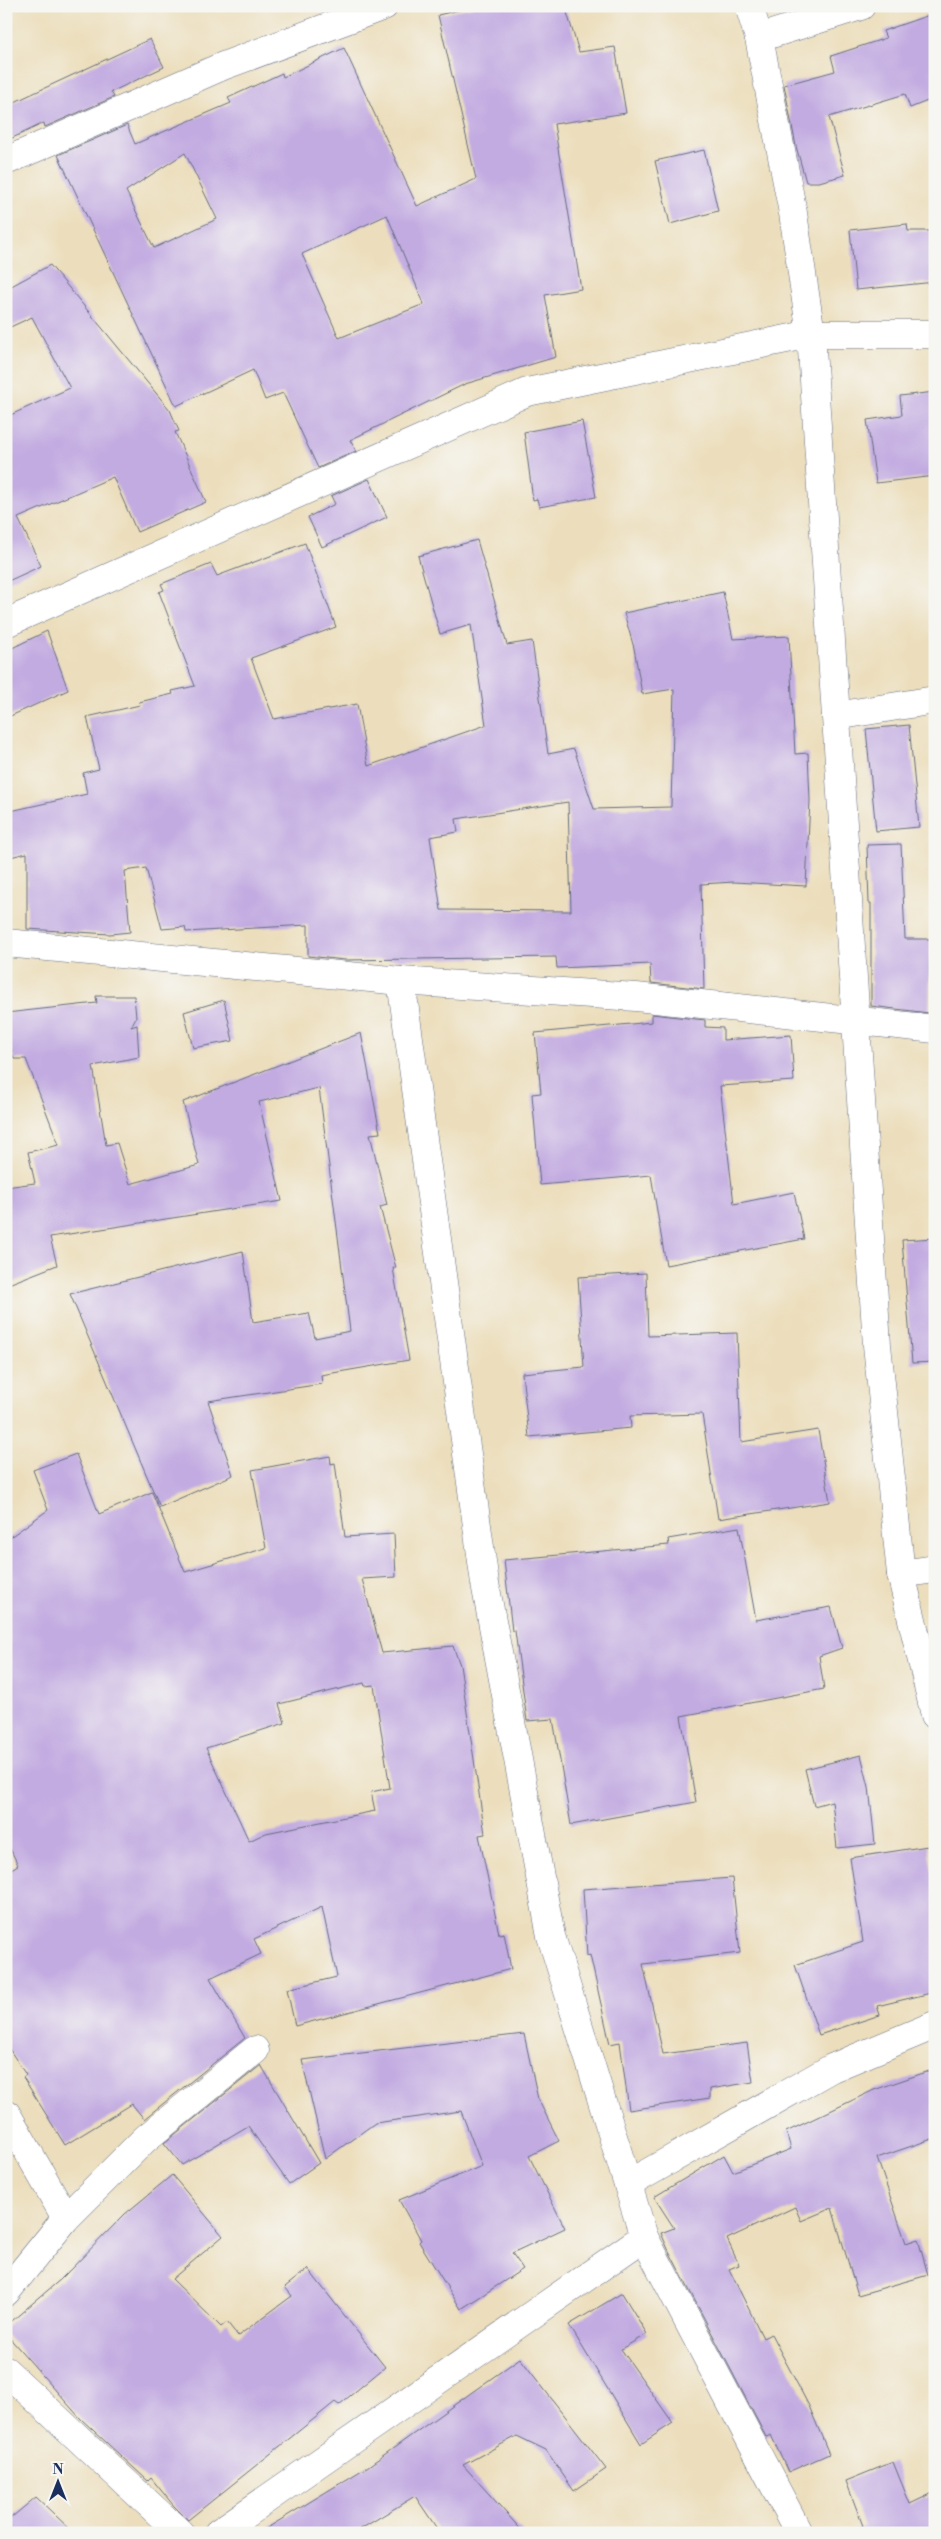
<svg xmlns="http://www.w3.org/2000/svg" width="941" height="2539" font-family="'Libre Bodoni',serif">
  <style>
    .building { fill: #c2abe1; fill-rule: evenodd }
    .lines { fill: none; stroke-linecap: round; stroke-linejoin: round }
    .minor-casing { stroke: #646c7f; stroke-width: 29 }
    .minor { stroke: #fff; stroke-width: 28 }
  </style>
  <rect width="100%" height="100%" fill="#f6f6f2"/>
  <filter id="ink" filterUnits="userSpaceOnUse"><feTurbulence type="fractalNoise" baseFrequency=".02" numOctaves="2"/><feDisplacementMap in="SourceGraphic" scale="10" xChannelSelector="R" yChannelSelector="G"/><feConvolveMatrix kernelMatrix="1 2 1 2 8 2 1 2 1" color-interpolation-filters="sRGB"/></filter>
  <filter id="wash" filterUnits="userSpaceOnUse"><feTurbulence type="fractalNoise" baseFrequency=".0096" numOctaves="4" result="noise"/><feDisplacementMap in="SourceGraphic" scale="20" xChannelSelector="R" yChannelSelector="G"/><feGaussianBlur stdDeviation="1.12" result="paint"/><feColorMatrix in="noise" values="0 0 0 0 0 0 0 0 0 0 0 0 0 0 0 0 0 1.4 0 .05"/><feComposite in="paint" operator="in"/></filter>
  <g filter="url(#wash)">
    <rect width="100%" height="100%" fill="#ecdebc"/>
    <g id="blocks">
      <g class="building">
        <path d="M 476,6 L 565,6 L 579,52 L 615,47 L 626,113 L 554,124 L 581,289 L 545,295 L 556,357 L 465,384 L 350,440 L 356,451 L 318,468 L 283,393 L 265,400 L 253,370 L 176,406 L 58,155 L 127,125 L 135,144 L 231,103 L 228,98 L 282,73 L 283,77 L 344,48 L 417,206 L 476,179 L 438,15 ZM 185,153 L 217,219 L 154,248 L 126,191 ZM 387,215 L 424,304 L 339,338 L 302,254 Z"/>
        <path d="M 935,13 L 935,98 L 910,108 L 905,94 L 829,117 L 845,175 L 819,182 L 806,182 L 796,146 L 784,85 L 835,71 L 831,56 L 886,38 L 883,31 Z"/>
        <path d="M 150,39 L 164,67 L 111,92 L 114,97 L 45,127 L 44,123 L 6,141 L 6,106 Z"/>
        <path d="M 704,150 L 718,211 L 670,224 L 655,161 Z"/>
        <path d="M 907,224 L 908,231 L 935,231 L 935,282 L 856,290 L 850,230 Z"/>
        <path d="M 50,265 L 170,410 L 179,431 L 175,432 L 206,502 L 137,532 L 113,477 L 18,518 L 41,566 L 6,582 L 6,417 L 70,388 L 32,317 L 6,329 L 6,289 Z"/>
        <path d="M 935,392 L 935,476 L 876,483 L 867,420 L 902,415 L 900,396 Z"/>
        <path d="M 582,421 L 596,497 L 539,507 L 537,499 L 533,500 L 524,432 Z"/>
        <path d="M 369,479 L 387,517 L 322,547 L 308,517 L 335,504 L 331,496 Z"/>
        <path d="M 477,540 L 507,645 L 532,641 L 548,754 L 574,749 L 594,809 L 671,807 L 674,689 L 642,694 L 634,648 L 624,613 L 723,592 L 733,639 L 789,636 L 795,754 L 808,753 L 810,800 L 806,886 L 734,882 L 701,884 L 704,989 L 651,983 L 650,964 L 557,968 L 556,957 L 345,960 L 308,956 L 308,925 L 186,932 L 185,927 L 162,929 L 146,868 L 125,871 L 130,932 L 110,934 L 27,929 L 27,853 L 6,858 L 6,812 L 87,794 L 83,773 L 99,769 L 87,717 L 140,705 L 139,702 L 173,694 L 172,691 L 195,686 L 159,592 L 164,590 L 161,584 L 211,564 L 217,576 L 305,543 L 336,627 L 251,658 L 274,719 L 357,704 L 368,766 L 486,725 L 471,625 L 440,634 L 418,556 ZM 568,802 L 571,911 L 441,910 L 430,837 L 458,832 L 456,819 Z"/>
        <path d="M 47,631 L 68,690 L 6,718 L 6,651 Z"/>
        <path d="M 909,725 L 919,827 L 876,831 L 866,729 Z"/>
        <path d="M 901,844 L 905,939 L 931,939 L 929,1013 L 871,1006 L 871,903 L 869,903 L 867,845 Z"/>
        <path d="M 96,996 L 134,996 L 136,1017 L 131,1027 L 137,1025 L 139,1057 L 93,1066 L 106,1145 L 117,1143 L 130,1184 L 199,1165 L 183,1102 L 361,1033 L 380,1133 L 370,1134 L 387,1205 L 380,1207 L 396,1268 L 393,1268 L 409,1360 L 321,1375 L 322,1384 L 208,1401 L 233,1475 L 160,1507 L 70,1294 L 243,1251 L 253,1322 L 309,1313 L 315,1338 L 350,1331 L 319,1088 L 259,1102 L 282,1201 L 50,1237 L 57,1265 L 6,1285 L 6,1187 L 35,1183 L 28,1152 L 59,1145 L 26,1059 L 14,1059 L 6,1031 L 6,1013 L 97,1003 Z"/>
        <path d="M 224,1000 L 233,1041 L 193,1048 L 184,1012 Z"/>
        <path d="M 652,1014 L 705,1020 L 705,1027 L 723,1028 L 723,1040 L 791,1035 L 794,1081 L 720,1086 L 734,1204 L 794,1192 L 804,1239 L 666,1265 L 651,1175 L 540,1185 L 532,1094 L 541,1093 L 535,1033 L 652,1022 Z"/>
        <path d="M 935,1238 L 935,1362 L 912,1363 L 902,1240 Z"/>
        <path d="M 646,1273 L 648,1336 L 737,1333 L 741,1442 L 818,1430 L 830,1502 L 718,1519 L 702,1414 L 630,1416 L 631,1428 L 529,1437 L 522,1373 L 584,1367 L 578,1277 Z"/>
        <path d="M 76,1454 L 99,1514 L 152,1492 L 185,1572 L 266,1548 L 252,1470 L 330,1456 L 331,1464 L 335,1463 L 345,1537 L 394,1534 L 396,1577 L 362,1579 L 382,1653 L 453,1646 L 460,1665 L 485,1834 L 479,1835 L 499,1934 L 504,1933 L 511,1969 L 295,2026 L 287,1989 L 337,1977 L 322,1907 L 254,1939 L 261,1954 L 210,1978 L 245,2038 L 144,2119 L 132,2104 L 65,2145 L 23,2077 L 26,2075 L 6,2044 L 6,1872 L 18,1865 L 6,1840 L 6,1540 L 48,1510 L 33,1470 ZM 364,1683 L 365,1686 L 374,1685 L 390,1788 L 371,1792 L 375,1811 L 266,1833 L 249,1841 L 206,1748 L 285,1723 L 279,1704 Z"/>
        <path d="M 739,1527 L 756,1620 L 831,1607 L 842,1648 L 819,1656 L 824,1689 L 681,1716 L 696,1802 L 571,1825 L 553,1719 L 527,1721 L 515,1631 L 512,1631 L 504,1560 L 669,1545 L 668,1539 Z"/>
        <path d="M 861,1755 L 869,1787 L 875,1844 L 837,1848 L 832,1801 L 814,1806 L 805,1769 Z"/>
        <path d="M 928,1846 L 935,1889 L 935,1992 L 877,2006 L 880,2015 L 819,2035 L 795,1965 L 863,1942 L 850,1858 Z"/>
        <path d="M 732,1878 L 740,1953 L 643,1964 L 663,2054 L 747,2043 L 753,2082 L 710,2089 L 710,2098 L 629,2110 L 620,2042 L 610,2044 L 590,1955 L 587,1956 L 583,1889 Z"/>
        <path d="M 524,2034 L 538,2099 L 559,2141 L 529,2156 L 565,2228 L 512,2253 L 523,2269 L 461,2309 L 419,2242 L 421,2240 L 399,2200 L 482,2166 L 461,2111 L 375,2123 L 325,2159 L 302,2060 Z"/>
        <path d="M 261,2065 L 319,2163 L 289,2184 L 248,2126 L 182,2165 L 164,2143 Z"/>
        <path d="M 935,2069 L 935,2138 L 877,2158 L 906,2243 L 918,2239 L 928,2275 L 858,2295 L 832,2208 L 801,2221 L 795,2207 L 727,2239 L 739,2265 L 729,2269 L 763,2338 L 771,2334 L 809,2406 L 829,2454 L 788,2472 L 771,2435 L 766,2437 L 668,2249 L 661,2233 L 674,2228 L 654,2197 L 724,2155 L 733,2172 L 791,2149 L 786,2132 L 874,2090 Z"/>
        <path d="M 172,2175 L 223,2236 L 172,2279 L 221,2327 L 227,2322 L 238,2336 L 292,2296 L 285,2287 L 308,2269 L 385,2367 L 339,2405 L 335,2402 L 188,2520 L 174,2506 L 151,2478 L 148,2481 L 80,2418 L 6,2334 L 6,2326 L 61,2279 L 125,2214 Z"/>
        <path d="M 622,2293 L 647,2334 L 621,2349 L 673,2423 L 641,2444 L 569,2325 Z"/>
        <path d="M 520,2358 L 606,2469 L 574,2491 L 546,2450 L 517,2436 L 463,2465 L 524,2533 L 440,2533 L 415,2496 L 354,2533 L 259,2533 L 367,2467 Z"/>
        <path d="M 893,2462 L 910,2504 L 935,2492 L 935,2525 L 921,2531 L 922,2533 L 849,2533 L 863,2526 L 846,2481 Z"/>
        <path d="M 36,2497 L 74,2533 L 6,2533 L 6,2522 Z"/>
      </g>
    </g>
  </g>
  <g filter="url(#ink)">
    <use href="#blocks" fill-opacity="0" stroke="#646c7f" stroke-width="1"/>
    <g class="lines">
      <g class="minor-casing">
        <g id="minor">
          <path d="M 749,6 L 759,38 L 793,213 L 811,334 L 877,1345 L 901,1574 L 935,1715"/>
          <path d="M 759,38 L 861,6"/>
          <path d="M 6,161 L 223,66 L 384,6"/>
          <path d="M 6,623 L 527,392 L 811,334 L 935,334"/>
          <path d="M 836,716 L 935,700"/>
          <path d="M 6,943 L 401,981 L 636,997 L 935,1029"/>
          <path d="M 401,981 L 485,1583 L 551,1936 L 644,2237 L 799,2533"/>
          <path d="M 901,1574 L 935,1569"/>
          <path d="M 6,2113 L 66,2218"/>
          <path d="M 628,2184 L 832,2068 L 935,2025"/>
          <path d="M 6,2292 L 66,2218 L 145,2139 L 255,2050"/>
          <path d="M 6,2371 L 180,2533"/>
          <path d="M 218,2533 L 644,2237"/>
        </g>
      </g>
      <use href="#minor" class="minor"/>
    </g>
  </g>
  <rect width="941" height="2539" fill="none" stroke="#f6f6f2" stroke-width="25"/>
  <g transform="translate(58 2482)" stroke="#f6f6f2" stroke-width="4" paint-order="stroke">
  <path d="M0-4L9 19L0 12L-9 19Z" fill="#1b2f5e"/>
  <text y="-8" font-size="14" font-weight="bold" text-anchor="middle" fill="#1b2f5e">N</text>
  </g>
</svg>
